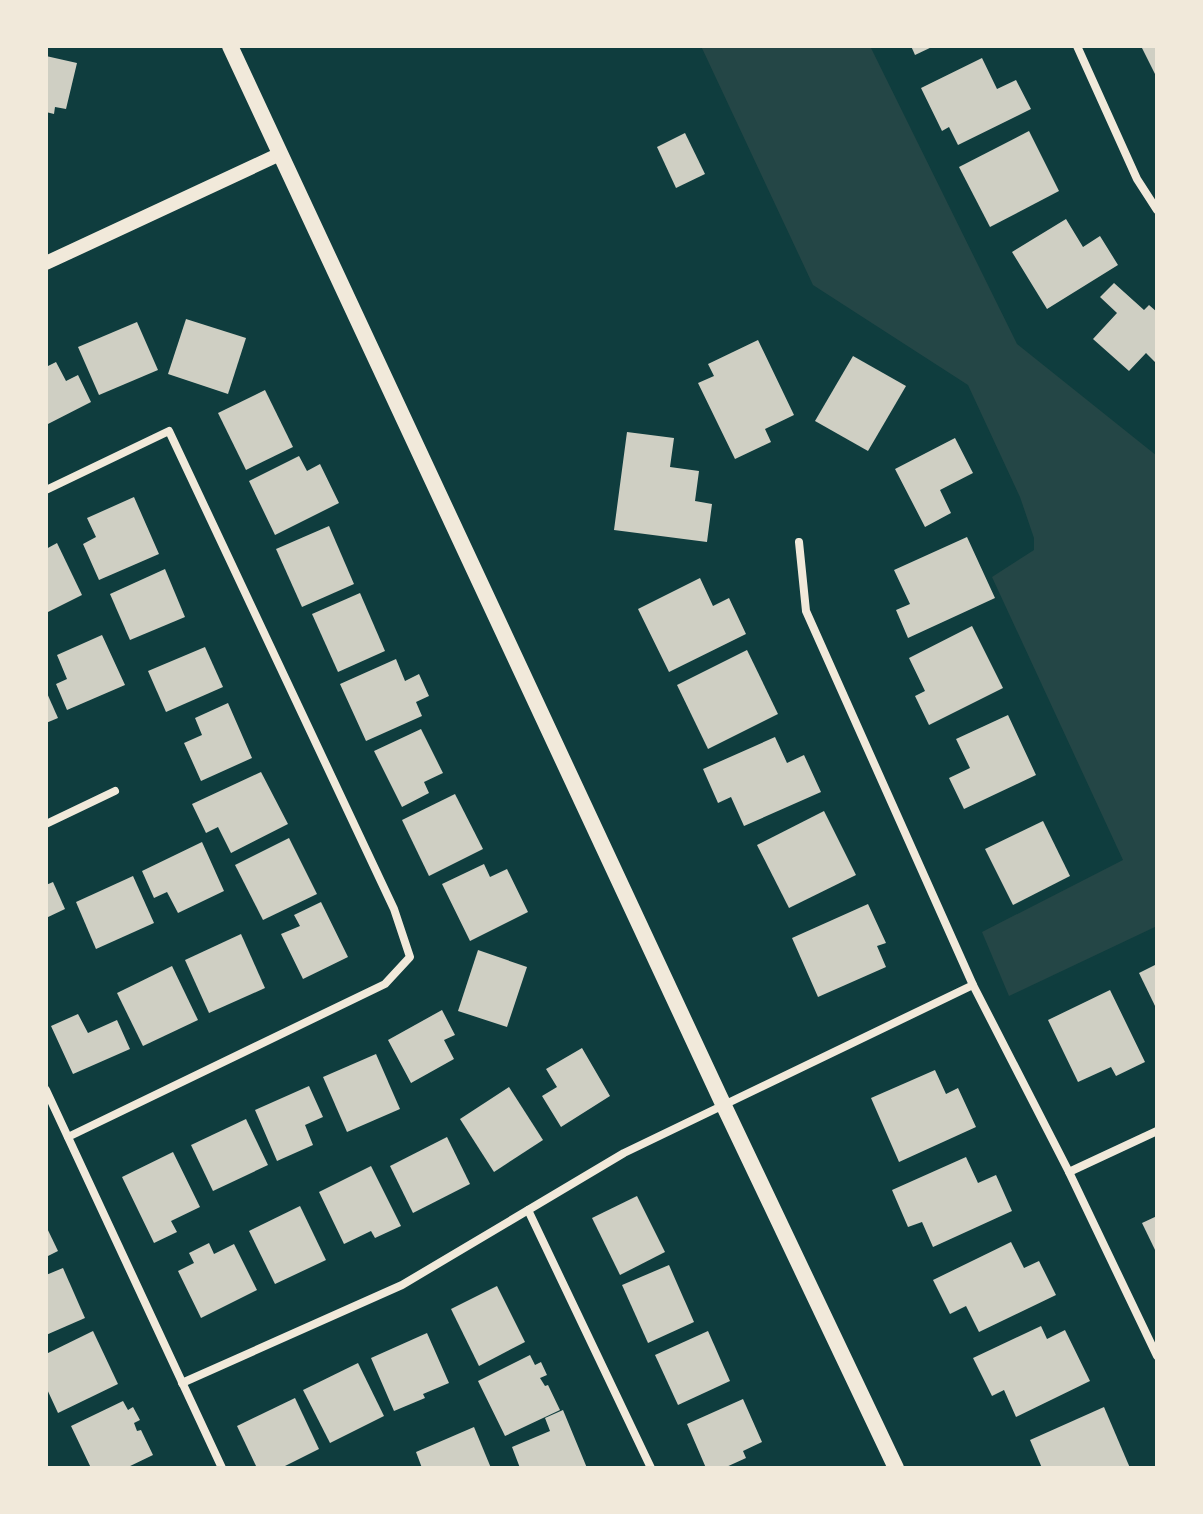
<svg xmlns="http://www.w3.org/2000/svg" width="1203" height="1514" font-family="Overpass,sans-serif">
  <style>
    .green { fill: #244646 }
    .building { fill: #cfcfc3 }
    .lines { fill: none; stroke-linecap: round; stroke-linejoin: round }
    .minor { stroke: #f1e9da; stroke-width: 8 }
    .tertiary { stroke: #f1e9da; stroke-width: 14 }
    .secondary { stroke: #f1e9da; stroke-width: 16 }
  </style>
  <rect width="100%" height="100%" fill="#0f3d3e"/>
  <path class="green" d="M 701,46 L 870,46 L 1017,344 L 1157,456 L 1157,926 L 1009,996 L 982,932 L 1123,860 L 992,577 L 1034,550 L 1034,538 L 1020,497 L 968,385 L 813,285 Z"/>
  <g class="building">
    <path d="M 911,46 L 934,46 L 915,55 Z"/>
    <path d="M 1141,46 L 1157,46 L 1157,78 Z"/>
    <path d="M 46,56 L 77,63 L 66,109 L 55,107 L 54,114 L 46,112 Z"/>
    <path d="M 982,58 L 997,89 L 1016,80 L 1031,109 L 958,145 L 949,127 L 942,131 L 921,88 Z"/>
    <path d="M 1029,131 L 1059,191 L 990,227 L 959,167 Z"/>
    <path d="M 685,133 L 705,174 L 676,188 L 657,147 Z"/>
    <path d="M 1066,219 L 1083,247 L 1100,236 L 1118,265 L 1047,309 L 1012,252 Z"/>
    <path d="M 1114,283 L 1144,310 L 1149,305 L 1157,312 L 1157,364 L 1146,353 L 1129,371 L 1093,339 L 1117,313 L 1100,297 Z"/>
    <path d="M 186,319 L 246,338 L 228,394 L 168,374 Z"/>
    <path d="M 137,322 L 158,370 L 99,395 L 78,347 Z"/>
    <path d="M 758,340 L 794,415 L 765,429 L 771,442 L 735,459 L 698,383 L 714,376 L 708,364 Z"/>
    <path d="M 853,356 L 906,386 L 868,451 L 815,421 Z"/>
    <path d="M 56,362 L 66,381 L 78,375 L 91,402 L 46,425 L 46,367 Z"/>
    <path d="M 265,390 L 293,447 L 246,470 L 218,413 Z"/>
    <path d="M 627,432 L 674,438 L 670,467 L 699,471 L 695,501 L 712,504 L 707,542 L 614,530 Z"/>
    <path d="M 955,438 L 973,473 L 940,490 L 951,513 L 925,527 L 895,469 Z"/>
    <path d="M 299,456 L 307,471 L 320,464 L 339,503 L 275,535 L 249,481 Z"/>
    <path d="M 134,497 L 159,554 L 99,580 L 83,544 L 96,537 L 87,518 Z"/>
    <path d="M 329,526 L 354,584 L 302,607 L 276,549 Z"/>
    <path d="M 967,537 L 995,598 L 908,638 L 896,610 L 910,604 L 894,570 Z"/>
    <path d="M 57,543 L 82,595 L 46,613 L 46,549 Z"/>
    <path d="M 165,569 L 185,617 L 130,640 L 110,594 Z"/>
    <path d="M 700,578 L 713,606 L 729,598 L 746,634 L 669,672 L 638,609 Z"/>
    <path d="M 360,593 L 385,651 L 338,672 L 312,614 Z"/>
    <path d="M 972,626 L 1003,688 L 929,725 L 915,696 L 925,691 L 909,658 Z"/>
    <path d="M 102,635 L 125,685 L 67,710 L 56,684 L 67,679 L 57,655 Z"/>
    <path d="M 205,647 L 223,687 L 166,712 L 148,671 Z"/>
    <path d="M 747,650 L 778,714 L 708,749 L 677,685 Z"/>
    <path d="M 396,659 L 405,681 L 419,674 L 429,696 L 416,702 L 422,716 L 366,741 L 340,684 Z"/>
    <path d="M 46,691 L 58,718 L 46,723 Z"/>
    <path d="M 228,703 L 252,758 L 201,781 L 184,743 L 202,735 L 195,718 Z"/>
    <path d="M 1008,715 L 1036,775 L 964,809 L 949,778 L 970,768 L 956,739 Z"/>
    <path d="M 421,729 L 443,773 L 424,782 L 429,793 L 402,807 L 374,751 Z"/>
    <path d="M 775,737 L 787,763 L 804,755 L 821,792 L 744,826 L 731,797 L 718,803 L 703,769 Z"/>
    <path d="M 261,772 L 288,824 L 231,853 L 218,827 L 206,833 L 192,804 Z"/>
    <path d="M 455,794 L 483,849 L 429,876 L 402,820 Z"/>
    <path d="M 824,811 L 856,875 L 789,908 L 757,845 Z"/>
    <path d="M 1043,821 L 1070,876 L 1013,905 L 985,849 Z"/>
    <path d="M 289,838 L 317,894 L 263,920 L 235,865 Z"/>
    <path d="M 202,842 L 224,891 L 178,913 L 167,892 L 154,898 L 142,871 Z"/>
    <path d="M 484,864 L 490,877 L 507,869 L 528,912 L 470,941 L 442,884 Z"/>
    <path d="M 133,876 L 154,923 L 96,949 L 76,902 Z"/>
    <path d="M 53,882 L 65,909 L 46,918 L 46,885 Z"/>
    <path d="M 321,902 L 348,957 L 303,979 L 281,934 L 300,926 L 294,915 Z"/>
    <path d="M 868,904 L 886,943 L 877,946 L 886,967 L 818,997 L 792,938 Z"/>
    <path d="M 241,934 L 265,988 L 209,1013 L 185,960 Z"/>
    <path d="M 478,950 L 527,967 L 507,1027 L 458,1011 Z"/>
    <path d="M 1157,964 L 1157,1010 L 1139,973 Z"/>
    <path d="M 172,966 L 198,1020 L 143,1046 L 117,993 Z"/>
    <path d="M 1110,990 L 1145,1062 L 1116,1076 L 1111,1067 L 1078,1082 L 1048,1020 Z"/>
    <path d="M 442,1010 L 455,1035 L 444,1040 L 454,1059 L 411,1083 L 388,1040 Z"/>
    <path d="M 78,1014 L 88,1033 L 117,1020 L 130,1049 L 73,1074 L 51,1026 Z"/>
    <path d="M 582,1048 L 610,1096 L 561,1127 L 542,1096 L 557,1087 L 546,1069 Z"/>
    <path d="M 376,1054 L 400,1109 L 347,1132 L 323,1077 Z"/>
    <path d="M 935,1070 L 946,1094 L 958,1088 L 976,1127 L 899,1162 L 871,1098 Z"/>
    <path d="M 309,1086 L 323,1117 L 305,1125 L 313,1145 L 277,1161 L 255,1110 Z"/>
    <path d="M 509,1087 L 543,1140 L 494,1172 L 460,1119 Z"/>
    <path d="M 246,1119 L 268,1165 L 213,1191 L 191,1145 Z"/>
    <path d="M 447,1137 L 470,1184 L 413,1213 L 390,1166 Z"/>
    <path d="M 173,1152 L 200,1207 L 171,1221 L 177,1232 L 154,1243 L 122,1177 Z"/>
    <path d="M 966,1157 L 978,1183 L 996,1175 L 1012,1211 L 933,1247 L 922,1222 L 908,1227 L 892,1190 Z"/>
    <path d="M 371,1166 L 401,1226 L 375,1238 L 371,1231 L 344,1244 L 319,1192 Z"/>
    <path d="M 637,1196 L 665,1252 L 620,1275 L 592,1218 Z"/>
    <path d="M 300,1206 L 326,1260 L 275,1284 L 249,1231 Z"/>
    <path d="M 1157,1216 L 1157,1254 L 1142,1223 Z"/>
    <path d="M 46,1226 L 58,1251 L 46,1257 Z"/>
    <path d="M 1011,1242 L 1024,1268 L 1039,1261 L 1056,1295 L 979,1332 L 966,1306 L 950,1314 L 933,1280 Z"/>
    <path d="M 209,1243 L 214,1254 L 234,1244 L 257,1290 L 201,1318 L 178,1271 L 194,1263 L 189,1253 Z"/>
    <path d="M 669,1265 L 694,1322 L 648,1343 L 622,1285 Z"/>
    <path d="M 63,1268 L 85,1318 L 46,1335 L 46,1275 Z"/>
    <path d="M 497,1286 L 525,1342 L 479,1366 L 451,1309 Z"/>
    <path d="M 1041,1326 L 1047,1339 L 1065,1330 L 1090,1381 L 1016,1417 L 1004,1390 L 992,1396 L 973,1358 Z"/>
    <path d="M 93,1331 L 118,1384 L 58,1413 L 46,1387 L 46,1354 Z"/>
    <path d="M 708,1331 L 730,1381 L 678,1405 L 655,1355 Z"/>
    <path d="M 427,1333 L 449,1383 L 423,1394 L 425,1398 L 394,1411 L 371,1358 Z"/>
    <path d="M 530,1355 L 535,1365 L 541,1362 L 547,1375 L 540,1378 L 545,1386 L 548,1385 L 560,1410 L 505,1436 L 478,1381 Z"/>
    <path d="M 358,1363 L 384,1416 L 330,1443 L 303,1390 Z"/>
    <path d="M 295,1398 L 319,1449 L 281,1468 L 257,1468 L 237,1426 Z"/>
    <path d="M 743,1399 L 762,1442 L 743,1451 L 746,1458 L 724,1468 L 706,1468 L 687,1424 Z"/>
    <path d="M 123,1401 L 128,1410 L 133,1407 L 140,1420 L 134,1423 L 137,1431 L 141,1430 L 153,1455 L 126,1468 L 91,1468 L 71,1426 Z"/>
    <path d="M 1104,1407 L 1130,1468 L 1042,1468 L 1030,1440 Z"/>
    <path d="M 563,1410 L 587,1468 L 520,1468 L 512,1447 L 550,1431 L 545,1418 Z"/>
    <path d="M 474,1427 L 491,1468 L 422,1468 L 416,1452 Z"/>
  </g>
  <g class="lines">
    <g class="minor">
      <path d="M 1077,46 L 1137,179 L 1157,210"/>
      <path d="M 46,490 L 169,431 L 394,909 L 410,957 L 385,984 L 68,1137"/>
      <path d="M 799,542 L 806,611 L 973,985 L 1069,1172 L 1157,1356"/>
      <path d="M 46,824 L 115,791"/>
      <path d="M 46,1090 L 222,1468"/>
      <path d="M 1069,1172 L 1157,1131"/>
      <path d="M 528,1210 L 651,1468"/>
      <path d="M 182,1383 L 402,1285 L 624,1153 L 973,985"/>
    </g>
    <path class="tertiary" d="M 46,263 L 280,154"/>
    <path class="secondary" d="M 230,46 L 724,1106 L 896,1468"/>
  </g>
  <rect width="1203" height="1514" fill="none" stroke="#f1e9da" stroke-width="96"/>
</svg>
